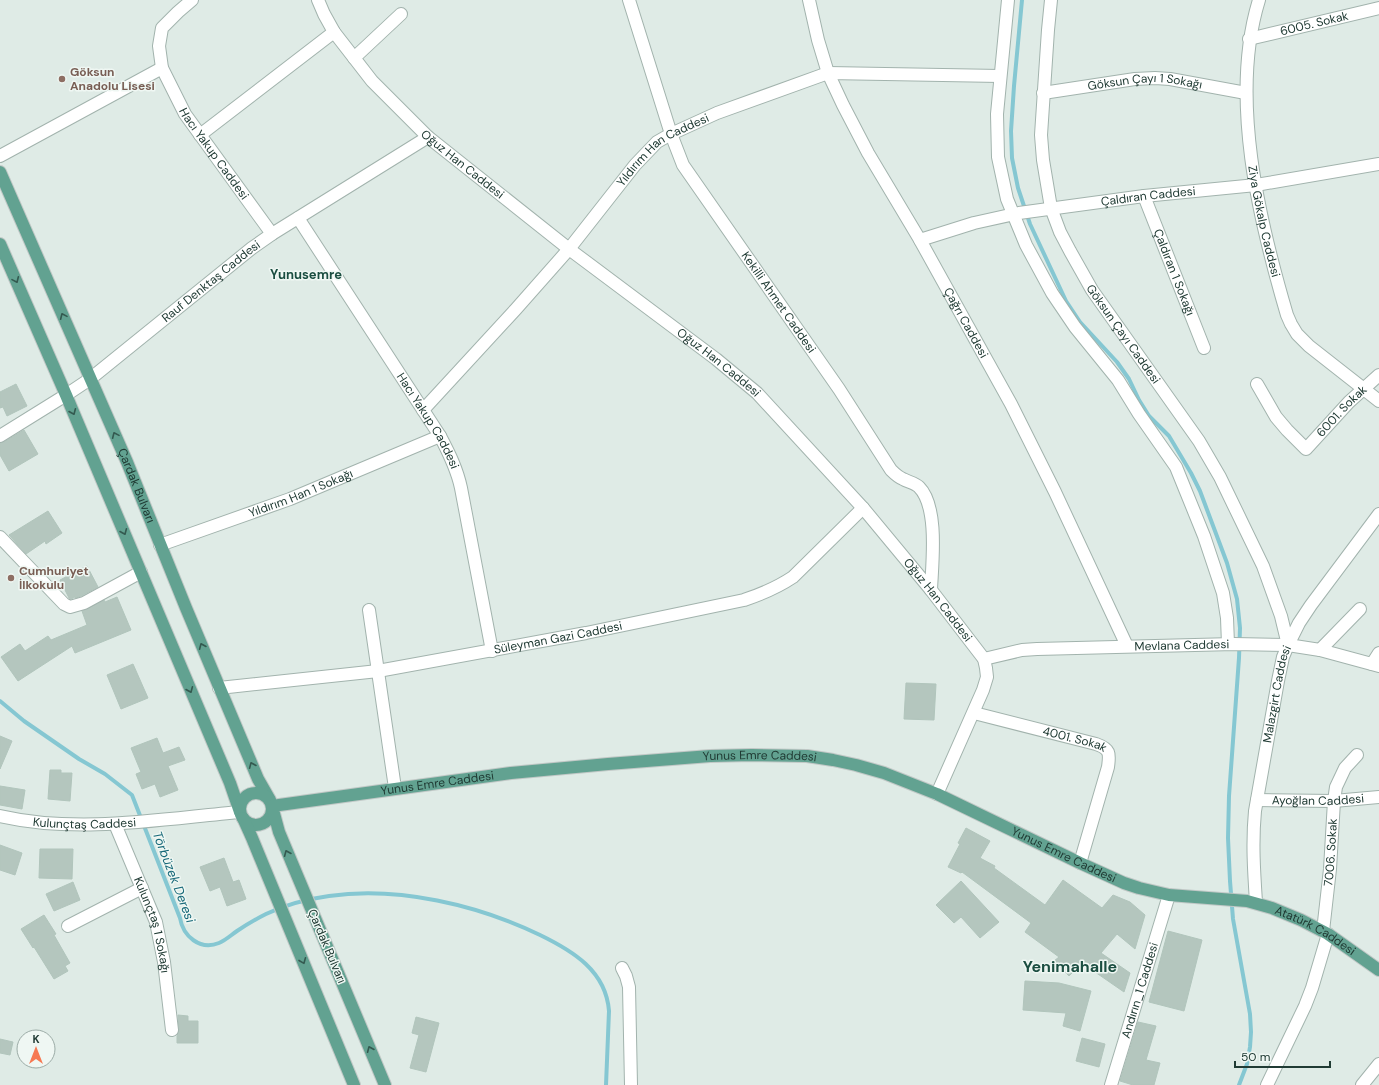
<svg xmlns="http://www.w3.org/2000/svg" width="1379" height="1085" font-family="'DM Sans',sans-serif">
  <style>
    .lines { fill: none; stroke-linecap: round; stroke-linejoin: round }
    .stream { stroke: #85c7d2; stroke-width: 4 }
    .building { fill: #b4c6be; stroke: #b1c5bc }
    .minor-casing { stroke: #a2b3ad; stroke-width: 14 }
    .major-casing { stroke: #c1c8c6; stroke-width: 14 }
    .minor { stroke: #fff; stroke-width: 12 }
    .major { stroke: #62a291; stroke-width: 12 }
    .oneway { stroke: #345a50 }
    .education-dot { fill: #8d6e63; stroke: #eff7f3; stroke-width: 1.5 }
    .labels { text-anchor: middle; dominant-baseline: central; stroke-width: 3; stroke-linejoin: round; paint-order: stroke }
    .street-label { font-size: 12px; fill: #203b34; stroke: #eff7f3 }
    .education-label { font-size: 12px; font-weight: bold; fill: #785e54; stroke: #eff7f3; text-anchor: start }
    .neighbourhood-label { font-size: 13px; font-weight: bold; fill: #1b4e41; stroke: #eff7f3 }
    .water-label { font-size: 13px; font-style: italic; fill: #186979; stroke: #eff7f3 }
    .district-label { font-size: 16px; font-weight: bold; fill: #1b4e41; stroke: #eff7f3 }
  </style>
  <rect width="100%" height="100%" fill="#dfebe6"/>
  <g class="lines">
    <g class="stream">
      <path d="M 1022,0 L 1014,86 L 1011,131 L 1012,158 L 1018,188 L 1030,224 L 1066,301 L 1080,322 L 1117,362 L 1129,379 L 1139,400 L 1149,416 L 1169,436 L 1191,473 L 1200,491 L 1227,563 L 1237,599 L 1240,628 L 1239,658 L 1229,796 L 1228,838 L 1230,881 L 1233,919 L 1250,1014 L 1251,1032 L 1250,1047 L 1247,1064 L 1239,1085"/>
      <path d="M 0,701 L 24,721 L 79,759 L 105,774 L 132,795 L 180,918 C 183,936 200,951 219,943 C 226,940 231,935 237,931 C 246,925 256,919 266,914 C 285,905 307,899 329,896 C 398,886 478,905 540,935 C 573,951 606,971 609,1011 L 606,1085"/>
    </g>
  </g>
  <g class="building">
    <path d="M 16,384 L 27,406 L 7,416 L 3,407 L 0,408 L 0,392 Z"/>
    <path d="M 24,430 L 38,454 L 9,471 L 0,455 L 0,443 L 4,442 Z"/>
    <path d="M 48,511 L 62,533 L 46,544 L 45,541 L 26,554 L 9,535 Z"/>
    <path d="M 87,566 L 98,587 L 81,596 L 76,598 L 75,597 L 71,599 L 69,598 L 60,580 Z"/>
    <path d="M 117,597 L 131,630 L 75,653 L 72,646 L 18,681 L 1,657 L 20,644 L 25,651 L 48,636 L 51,640 L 87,625 L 82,611 L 104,600 L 105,602 Z"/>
    <path d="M 133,664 L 148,698 L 121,709 L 107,675 Z"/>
    <path d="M 906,683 L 936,684 L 934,720 L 904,719 Z"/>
    <path d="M 0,736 L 12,741 L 0,769 Z"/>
    <path d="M 157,738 L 163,753 L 179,747 L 185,760 L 168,766 L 178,790 L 160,797 L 155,784 L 142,789 L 136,774 L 141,772 L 131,748 Z"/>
    <path d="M 50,770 L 61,770 L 61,773 L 72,773 L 70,801 L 48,799 Z"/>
    <path d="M 0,786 L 25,790 L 22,809 L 0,805 Z"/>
    <path d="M 966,828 L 990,841 L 980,858 L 995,866 L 994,868 L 1045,905 L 1063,880 L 1102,908 L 1113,895 L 1130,902 L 1145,915 L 1135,949 L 1117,934 L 1101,953 L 1130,973 L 1124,992 L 1082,963 L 1069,976 L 1054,961 L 1059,957 L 1025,932 L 1031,923 L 962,872 L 961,873 L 948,867 L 960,844 L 958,843 Z"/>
    <path d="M 0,845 L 22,853 L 15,875 L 0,870 Z"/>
    <path d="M 40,849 L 73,849 L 72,879 L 39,878 Z"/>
    <path d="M 224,858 L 233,882 L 239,880 L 246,899 L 227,906 L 220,887 L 210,891 L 200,867 Z"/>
    <path d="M 961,881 L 999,922 L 980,938 L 961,917 L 954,923 L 936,905 Z"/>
    <path d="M 73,882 L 80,900 L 54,911 L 46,894 Z"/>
    <path d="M 44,915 L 56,934 L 54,935 L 70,963 L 65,966 L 68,971 L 54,979 L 34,947 L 33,948 L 21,929 Z"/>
    <path d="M 1168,931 L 1202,940 L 1184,1011 L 1149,1002 Z"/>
    <path d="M 1025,981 L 1059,983 L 1091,991 L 1080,1031 L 1063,1026 L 1066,1013 L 1023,1010 Z"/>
    <path d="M 178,1015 L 188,1016 L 188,1021 L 198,1021 L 198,1043 L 177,1043 L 177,1036 L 179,1030 Z"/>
    <path d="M 416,1017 L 439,1023 L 426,1072 L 410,1068 L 419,1035 L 412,1033 Z"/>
    <path d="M 1138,1022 L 1156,1026 L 1146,1060 L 1160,1063 L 1154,1085 L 1133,1085 L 1120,1081 Z"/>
    <path d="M 1082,1038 L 1105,1044 L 1099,1067 L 1076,1061 Z"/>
    <path d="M 0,1039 L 13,1042 L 10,1055 L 0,1053 Z"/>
  </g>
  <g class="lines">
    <g class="minor-casing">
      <g id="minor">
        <path id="s1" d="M 192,0 L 178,12 L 162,28 L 159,46 L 162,68 L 185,114 L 272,234"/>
        <path id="s2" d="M 318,0 L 324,14 L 334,32 L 372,81 L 428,137 L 569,249 L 716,359 L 757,393 L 863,508 L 931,590 L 984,659 L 986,668 L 987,677 L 983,690 L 937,794"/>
        <path id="s3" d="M 629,0 L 671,134 L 683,165 L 839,389 L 891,470 C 895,474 898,477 903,479 C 908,482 915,483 919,487 C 939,507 932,564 931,590"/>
        <path id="s4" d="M 809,0 L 818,40 L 828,73 L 843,105 L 868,153 L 920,240 L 1011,404 L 1055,492 L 1127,646"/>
        <path d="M 1008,0 L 997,114 L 998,157 L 1007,199 L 1026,245 L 1052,293 L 1075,327 L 1118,380 L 1139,414 L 1176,467 L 1204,536 L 1223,593 L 1227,618 L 1228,644"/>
        <path id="s5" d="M 1051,0 L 1048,30 L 1041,135 L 1043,160 L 1051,208 L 1060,232 L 1070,251 L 1092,290 L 1199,441 L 1220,477 L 1263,566 L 1281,616 L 1288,645"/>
        <path id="s6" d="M 1259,0 C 1229,97 1259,220 1287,315 L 1291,324 L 1297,334 L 1309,346 L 1379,401"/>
        <path id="s7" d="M 1249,39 L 1379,8"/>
        <path d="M 354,58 L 401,14"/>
        <path id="s8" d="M 1043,93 L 1135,79 L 1155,78 L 1170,79 L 1246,93"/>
        <path d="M 200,135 L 334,32"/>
        <path d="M 0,156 L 162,68"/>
        <path id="s9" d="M 1144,196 L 1204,348"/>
        <path id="s10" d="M 298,218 L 440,436 C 449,453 457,469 461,488 L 492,651"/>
        <path id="s11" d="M 920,240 L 974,223 L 1019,213 L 1144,196 L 1256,185 L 1379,164"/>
        <path id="s12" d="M 1257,384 L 1276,417 L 1287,430 L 1306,449 L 1349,402 L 1379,375"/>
        <path id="s13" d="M 423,410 L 516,309 L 569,249 L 635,165 L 657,142 L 671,134 L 717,113 L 828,73 L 1000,76"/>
        <path id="s14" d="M 0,436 L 66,395 L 90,379 L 252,248 L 272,234 L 428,137"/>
        <path d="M 0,537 L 64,604 L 70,607 L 84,603 L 141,572"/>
        <path id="s15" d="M 160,545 L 290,499 L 440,436"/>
        <path d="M 369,610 L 395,788"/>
        <path d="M 1320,650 L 1360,609"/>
        <path id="s16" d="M 984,659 L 1022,650 L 1037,649 L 1234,644 L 1288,645 L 1320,650 L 1379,666"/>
        <path d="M 1372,664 L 1379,653"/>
        <path id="s17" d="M 219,688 L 378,671 L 586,633 L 744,600 C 762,594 778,587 793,577 L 863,508"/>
        <path id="s18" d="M 974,713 L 1096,744 C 1110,749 1110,753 1108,767 L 1080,863"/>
        <path id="s19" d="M 1257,800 L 1334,801 L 1379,797"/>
        <path id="s20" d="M 0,816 C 79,834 161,819 240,812"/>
        <path id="s21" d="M 115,824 L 156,922 L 164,962 L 172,1030"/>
        <path id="s22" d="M 1256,902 C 1254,872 1252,842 1255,811 L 1278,681 L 1283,657 L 1288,645 L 1299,623 L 1311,605 L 1379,514"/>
        <path d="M 68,926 L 142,888"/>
        <path id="s23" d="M 1323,931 L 1330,869 L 1334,801 L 1336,787 L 1345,768 L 1357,755"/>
        <path d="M 622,968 L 626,976 L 629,987 L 631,1085"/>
        <path id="s24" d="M 1111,1085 L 1169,895"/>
        <path d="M 1267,1085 L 1305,1006 L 1312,988 L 1328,934"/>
        <path d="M 1362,1085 L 1379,1064"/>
      </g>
    </g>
    <g class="major-casing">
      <g id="major">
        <path id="s25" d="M 0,172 L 127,462 L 186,608 L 258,779 L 270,800"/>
        <path d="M 0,244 L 66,395 L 230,783 L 240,812"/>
        <circle cx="256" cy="809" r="16"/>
        <path d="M 243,818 L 252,838 L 354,1085"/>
        <path id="s26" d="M 385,1085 L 279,832 L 272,806 L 511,773 L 608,764 L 710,756 L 752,755 L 807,756 L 833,760 L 856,765 L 884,773 L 937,794 L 1080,863 L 1124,883 L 1139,888 L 1169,895 L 1247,901 L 1272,908 L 1301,920 L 1328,934 L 1379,970"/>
      </g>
    </g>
    <use href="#minor" class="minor"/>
    <use href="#major" class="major"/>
  </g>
  <defs><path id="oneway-chevron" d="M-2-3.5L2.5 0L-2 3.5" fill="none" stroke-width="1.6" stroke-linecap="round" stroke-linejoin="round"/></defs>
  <g class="oneway">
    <use href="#oneway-chevron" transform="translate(16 280) rotate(66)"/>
    <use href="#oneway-chevron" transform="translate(63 316) rotate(-114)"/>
    <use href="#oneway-chevron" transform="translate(73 412) rotate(67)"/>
    <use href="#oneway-chevron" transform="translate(115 435) rotate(-114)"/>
    <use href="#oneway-chevron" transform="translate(124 532) rotate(67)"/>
    <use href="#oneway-chevron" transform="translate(202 646) rotate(-113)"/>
    <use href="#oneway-chevron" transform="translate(190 690) rotate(67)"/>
    <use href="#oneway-chevron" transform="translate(252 765) rotate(-113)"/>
    <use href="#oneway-chevron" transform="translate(287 853) rotate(-113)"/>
    <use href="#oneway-chevron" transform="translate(303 961) rotate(68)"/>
    <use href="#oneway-chevron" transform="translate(370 1049) rotate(-113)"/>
  </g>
  <g class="education-dot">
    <circle cx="62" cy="79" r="4"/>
    <circle cx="11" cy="578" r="4"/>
  </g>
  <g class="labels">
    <g class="street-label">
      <text stroke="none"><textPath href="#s7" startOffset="67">6005. Sokak</textPath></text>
      <text stroke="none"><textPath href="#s8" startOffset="103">Göksun Çayı 1 Sokağı</textPath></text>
      <text stroke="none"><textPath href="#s13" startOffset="356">Yıldırım Han Caddesi</textPath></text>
      <text stroke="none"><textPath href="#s1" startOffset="182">Hacı Yakup Caddesi</textPath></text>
      <text stroke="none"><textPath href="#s2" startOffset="221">Oğuz Han Caddesi</textPath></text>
      <text stroke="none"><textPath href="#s11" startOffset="233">Çaldıran Caddesi</textPath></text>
      <text stroke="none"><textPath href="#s6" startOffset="224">Ziya Gökalp Caddesi</textPath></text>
      <text stroke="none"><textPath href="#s9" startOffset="82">Çaldıran 1 Sokağı</textPath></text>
      <text stroke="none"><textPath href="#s14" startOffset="262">Rauf Denktaş Caddesi</textPath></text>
      <text stroke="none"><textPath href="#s3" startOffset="341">Kekilli Ahmet Caddesi</textPath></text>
      <text stroke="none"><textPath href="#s4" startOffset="361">Çağrı Caddesi</textPath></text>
      <text stroke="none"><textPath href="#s5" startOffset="355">Göksun Çayı Caddesi</textPath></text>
      <text stroke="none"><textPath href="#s2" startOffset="545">Oğuz Han Caddesi</textPath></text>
      <text stroke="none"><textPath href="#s12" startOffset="134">6001. Sokak</textPath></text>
      <text stroke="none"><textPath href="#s10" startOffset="241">Hacı Yakup Caddesi</textPath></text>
      <text stroke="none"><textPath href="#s25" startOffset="342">Çardak Bulvarı</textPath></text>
      <text stroke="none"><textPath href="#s15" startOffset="150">Yıldırım Han 1 Sokağı</textPath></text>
      <text stroke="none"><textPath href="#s2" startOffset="869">Oğuz Han Caddesi</textPath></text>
      <text stroke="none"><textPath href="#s17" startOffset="343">Süleyman Gazi Caddesi</textPath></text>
      <text stroke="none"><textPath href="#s16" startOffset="199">Mevlana Caddesi</textPath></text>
      <text stroke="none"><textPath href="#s22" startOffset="210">Malazgirt Caddesi</textPath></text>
      <text stroke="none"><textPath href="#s18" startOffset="104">4001. Sokak</textPath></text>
      <text stroke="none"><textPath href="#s26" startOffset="792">Yunus Emre Caddesi</textPath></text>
      <text stroke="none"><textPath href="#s26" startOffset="468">Yunus Emre Caddesi</textPath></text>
      <text stroke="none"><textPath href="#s19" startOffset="61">Ayoğlan Caddesi</textPath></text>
      <text stroke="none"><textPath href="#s20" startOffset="85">Kulunçtaş Caddesi</textPath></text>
      <text stroke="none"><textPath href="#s23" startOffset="79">7006. Sokak</textPath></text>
      <text stroke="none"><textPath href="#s26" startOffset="1116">Yunus Emre Caddesi</textPath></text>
      <text stroke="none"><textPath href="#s21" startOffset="108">Kulunçtaş 1 Sokağı</textPath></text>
      <text stroke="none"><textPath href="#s26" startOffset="1382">Atatürk Caddesi</textPath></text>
      <text transform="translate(327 946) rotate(67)">Çardak Bulvarı</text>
      <text stroke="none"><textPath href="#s24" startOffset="99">Andırın_1 Caddesi</textPath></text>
    </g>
    <g class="education-label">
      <text x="70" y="72">Göksun<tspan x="70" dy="14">Anadolu Lisesi</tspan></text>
      <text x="19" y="571">Cumhuriyet<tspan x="19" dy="14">İlkokulu</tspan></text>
    </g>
    <g class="neighbourhood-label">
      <text x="306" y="274">Yunusemre</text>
    </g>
    <g class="water-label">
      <text transform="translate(174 877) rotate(69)">Törbüzek Deresi</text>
    </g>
    <g class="district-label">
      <text x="1070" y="966">Yenimahalle</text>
    </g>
  </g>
  <g transform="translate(36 1049)"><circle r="19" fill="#eff7f3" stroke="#9caca7"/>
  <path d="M0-3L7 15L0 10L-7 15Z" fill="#f67952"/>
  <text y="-6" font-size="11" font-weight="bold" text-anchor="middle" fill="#203b34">K</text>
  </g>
  <path d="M1235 1061v6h95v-6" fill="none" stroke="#203b34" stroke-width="2"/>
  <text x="1241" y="1061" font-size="12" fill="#203b34" stroke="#eff7f3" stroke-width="3" paint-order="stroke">50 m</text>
</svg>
